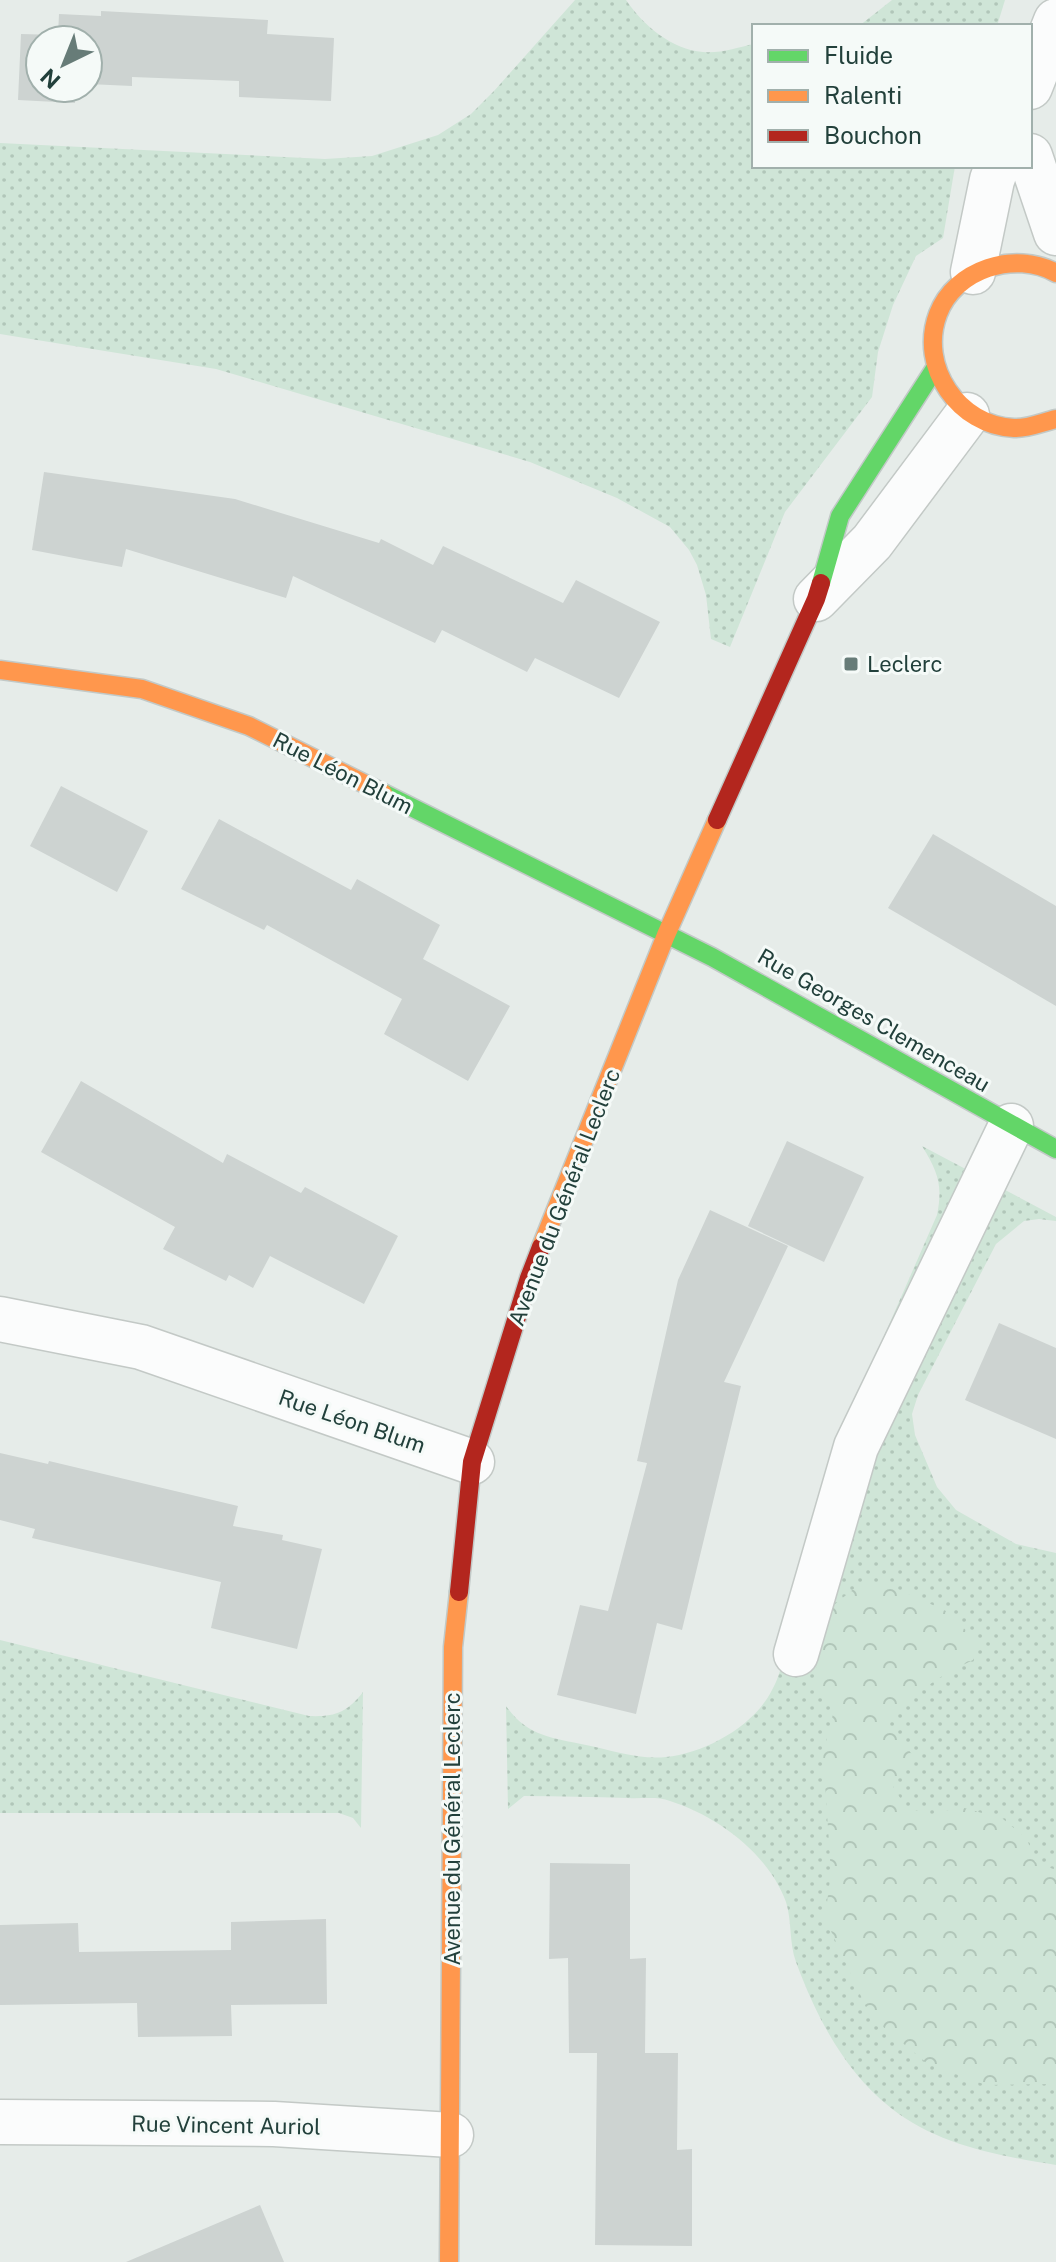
<svg xmlns="http://www.w3.org/2000/svg" width="1056" height="2262" font-family="'Public Sans',sans-serif">
  <style>
    .grass { fill: url(#grass-dots) }
    .forest { fill: url(#forest-crowns) }
    .building { fill: #cdd3d1 }
    .lines { fill: none; stroke-linecap: round; stroke-linejoin: round }
    .street-casing { stroke: #c3c9c6; stroke-width: 47 }
    .fast-casing { stroke: #c2c9c7; stroke-width: 21 }
    .slow-casing { stroke: #c2c9c7; stroke-width: 21 }
    .jam-casing { stroke: #c2c9c7; stroke-width: 21 }
    .street { stroke: #fbfcfc; stroke-width: 44 }
    .fast { stroke: #63d668; stroke-width: 18 }
    .slow { stroke: #ff974d; stroke-width: 18 }
    .jam { stroke: #b3261e; stroke-width: 18 }
    .poi-dot { fill: #677c78; stroke: #f5faf8; stroke-width: 3 }
    .labels { text-anchor: middle; dominant-baseline: central; stroke-width: 6; stroke-linejoin: round; paint-order: stroke }
    .poi-label { font-size: 22px; fill: #22403b; stroke: #f5faf8; text-anchor: start }
    .street-label { font-size: 22px; fill: #22403b; stroke: #f5faf8 }
  </style>
  <defs>
    <pattern id="grass-dots" width="8" height="8" patternUnits="userSpaceOnUse" patternTransform="scale(2)"><rect width="8" height="8" fill="#cfe5d7"/><path d="M2 2h.1M6 6h.1" fill="none" stroke="#b1c6b9" stroke-width="1.8" stroke-linecap="round"/></pattern>
    <pattern id="forest-crowns" width="20" height="18" patternUnits="userSpaceOnUse" patternTransform="scale(2)"><rect width="20" height="18" fill="#cfe5d7"/><path d="M2 6a3 3 0 1 1 6 0M12 15a3 3 0 1 1 6 0" fill="none" stroke="#b1c6b9"/></pattern>
  </defs>
  <rect width="100%" height="100%" fill="#e6ece9"/>
  <g class="grass">
    <path d="M 575,0 L 626,0 C 643,25 672,50 703,52 C 719,54 739,47 754,44 L 754,166 L 955,166 L 943,238 L 916,256 L 893,305 L 878,352 L 872,397 L 785,512 L 730,647 L 711,639 L 706,595 L 697,565 L 689,550 L 670,527 L 617,498 L 530,462 L 216,369 L 0,334 L 0,143 L 325,159 L 372,156 L 438,135 L 471,114 L 494,91 Z"/>
    <path d="M 892,0 L 1005,0 L 997,26 L 859,26 Z"/>
    <path d="M 922,1146 L 1056,1217 L 1056,1221 L 1039,1219 L 1024,1221 L 996,1244 L 918,1395 L 912,1414 L 915,1435 L 937,1487 L 956,1510 L 1016,1544 L 1056,1553 L 1056,2165 C 1000,2156 937,2145 891,2108 C 844,2071 816,2016 796,1962 C 789,1943 792,1921 786,1902 C 768,1853 717,1816 670,1801 C 658,1796 641,1799 628,1798 C 593,1797 559,1796 524,1796 L 508,1809 L 506,1706 C 527,1736 552,1738 586,1745 C 611,1750 640,1760 666,1757 C 705,1753 754,1726 772,1690 C 778,1680 781,1667 785,1655 L 856,1400 L 937,1215 C 943,1185 938,1172 922,1146 Z"/>
    <path d="M 0,1640 L 309,1716 C 334,1717 347,1713 363,1692 L 361,1828 L 353,1818 L 339,1813 L 0,1813 Z"/>
  </g>
  <path class="forest" d="M 861,1583 L 891,1586 L 946,1611 L 979,1643 L 973,1660 C 937,1677 914,1693 887,1722 L 914,1757 L 891,1783 L 905,1806 L 928,1815 L 961,1807 L 1003,1819 L 1027,1839 L 1035,1862 L 1056,1870 L 1056,2084 L 986,2085 L 928,2064 L 870,2016 L 825,1918 L 831,1872 L 823,1754 L 834,1710 L 815,1682 L 824,1613 Z"/>
  <g class="building">
    <path d="M 101,11 L 268,20 L 267,34 L 334,38 L 331,101 L 239,97 L 239,81 L 132,77 L 132,86 L 88,84 L 88,40 L 40,40 L 40,88 L 75,88 L 75,103 L 18,100 L 21,34 L 58,35 L 59,14 L 101,16 Z"/>
    <path d="M 44,472 L 235,499 L 379,543 L 381,539 L 433,565 L 443,546 L 563,603 L 576,580 L 660,622 L 619,698 L 535,658 L 527,672 L 442,630 L 435,643 L 293,576 L 286,598 L 126,549 L 122,567 L 32,550 Z"/>
    <path d="M 61,786 L 148,831 L 117,892 L 30,846 Z"/>
    <path d="M 219,819 L 351,890 L 357,879 L 440,925 L 423,959 L 510,1006 L 468,1081 L 384,1034 L 402,999 L 267,925 L 264,930 L 181,889 Z"/>
    <path d="M 933,834 L 1056,906 L 1056,1006 L 888,908 Z"/>
    <path d="M 81,1081 L 223,1163 L 227,1154 L 301,1193 L 305,1187 L 398,1236 L 364,1304 L 270,1256 L 253,1288 L 229,1275 L 226,1281 L 163,1249 L 175,1227 L 41,1152 Z"/>
    <path d="M 787,1141 L 864,1177 L 824,1262 L 748,1226 Z"/>
    <path d="M 710,1210 L 788,1246 L 724,1382 L 741,1386 L 682,1630 L 657,1623 L 636,1714 L 557,1695 L 580,1605 L 608,1611 L 647,1463 L 637,1461 L 678,1280 Z"/>
    <path d="M 999,1323 L 1056,1348 L 1056,1439 L 965,1400 Z"/>
    <path d="M 0,1453 L 48,1464 L 49,1461 L 238,1506 L 233,1526 L 283,1535 L 282,1540 L 322,1549 L 297,1649 L 211,1628 L 221,1582 L 32,1538 L 35,1529 L 0,1520 Z"/>
    <path d="M 550,1863 L 630,1864 L 630,1959 L 646,1958 L 645,2053 L 678,2053 L 677,2150 L 692,2149 L 692,2246 L 595,2245 L 597,2053 L 569,2053 L 568,1958 L 549,1959 Z"/>
    <path d="M 326,1919 L 327,2004 L 231,2005 L 232,2036 L 138,2037 L 137,2003 L 0,2005 L 0,1925 L 78,1923 L 79,1952 L 231,1950 L 231,1922 Z"/>
    <path d="M 260,2205 L 284,2262 L 126,2262 Z"/>
  </g>
  <g class="lines">
    <g class="street-casing">
      <g id="street">
        <path d="M 1030,87 L 1056,21"/>
        <path d="M 1030,156 L 1056,233"/>
        <path d="M 973,272 L 992,180 L 997,166"/>
        <path d="M 816,599 L 872,542 L 967,415"/>
        <path d="M 0,1319 L 141,1347 L 472,1462"/>
        <path d="M 796,1654 L 856,1447 L 1011,1126"/>
        <path d="M 0,2122 L 274,2124 L 451,2135"/>
      </g>
    </g>
    <g class="fast-casing">
      <g id="fast">
        <path d="M 821,583 L 840,516 L 934,370"/>
        <path d="M 383,793 L 712,957 L 1056,1149"/>
      </g>
    </g>
    <g class="slow-casing">
      <g id="slow">
        <path d="M 1056,273 C 1015,250 955,269 938,314 C 918,367 959,426 1014,428 C 1027,429 1043,422 1056,419"/>
        <path d="M 0,670 L 142,689 L 249,726 L 383,793"/>
        <path d="M 541,1247 L 666,935 L 717,820"/>
        <path d="M 449,2262 L 453,1647 L 459,1592"/>
      </g>
    </g>
    <g class="jam-casing">
      <g id="jam">
        <path d="M 717,820 L 816,599 L 821,583"/>
        <path d="M 459,1592 L 472,1462 L 529,1278 L 541,1247"/>
      </g>
    </g>
    <use href="#street" class="street"/>
    <use href="#fast" class="fast"/>
    <use href="#slow" class="slow"/>
    <use href="#jam" class="jam"/>
  </g>
  <rect class="poi-dot" x="843" y="656" width="16" height="16" rx="4"/>
  <g class="labels">
    <g class="poi-label">
      <text x="867" y="664">Leclerc</text>
    </g>
    <g class="street-label">
      <text transform="translate(343 773) rotate(27)">Rue Léon Blum</text>
      <text transform="translate(874 1020) rotate(30)">Rue Georges Clemenceau</text>
      <text transform="translate(564 1197) rotate(-69)">Avenue du Général Leclerc</text>
      <text transform="translate(352 1421) rotate(19)">Rue Léon Blum</text>
      <text transform="translate(452 1829) rotate(-90)">Avenue du Général Leclerc</text>
      <text transform="translate(226 2125) rotate(1)">Rue Vincent Auriol</text>
    </g>
  </g>
  <rect x="752" y="24" width="280" height="144" fill="#f5faf8" stroke="#a1b0ac" stroke-width="2"/>
  <rect x="768" y="50" width="40" height="12" fill="#63d668" stroke="#a1b0ac" stroke-width="2"/>
  <text x="824" y="64" font-size="24" fill="#22403b">Fluide</text>
  <rect x="768" y="90" width="40" height="12" fill="#ff974d" stroke="#a1b0ac" stroke-width="2"/>
  <text x="824" y="104" font-size="24" fill="#22403b">Ralenti</text>
  <rect x="768" y="130" width="40" height="12" fill="#b3261e" stroke="#a1b0ac" stroke-width="2"/>
  <text x="824" y="144" font-size="24" fill="#22403b">Bouchon</text>
  <g transform="translate(64 64) rotate(223)"><circle r="38" fill="#f5faf8" stroke="#a1b0ac" stroke-width="2"/>
  <path d="M0-6L14 30L0 20L-14 30Z" fill="#677c78"/>
  <text y="-12" font-size="22" font-weight="bold" text-anchor="middle" fill="#22403b">N</text>
  </g>
</svg>
